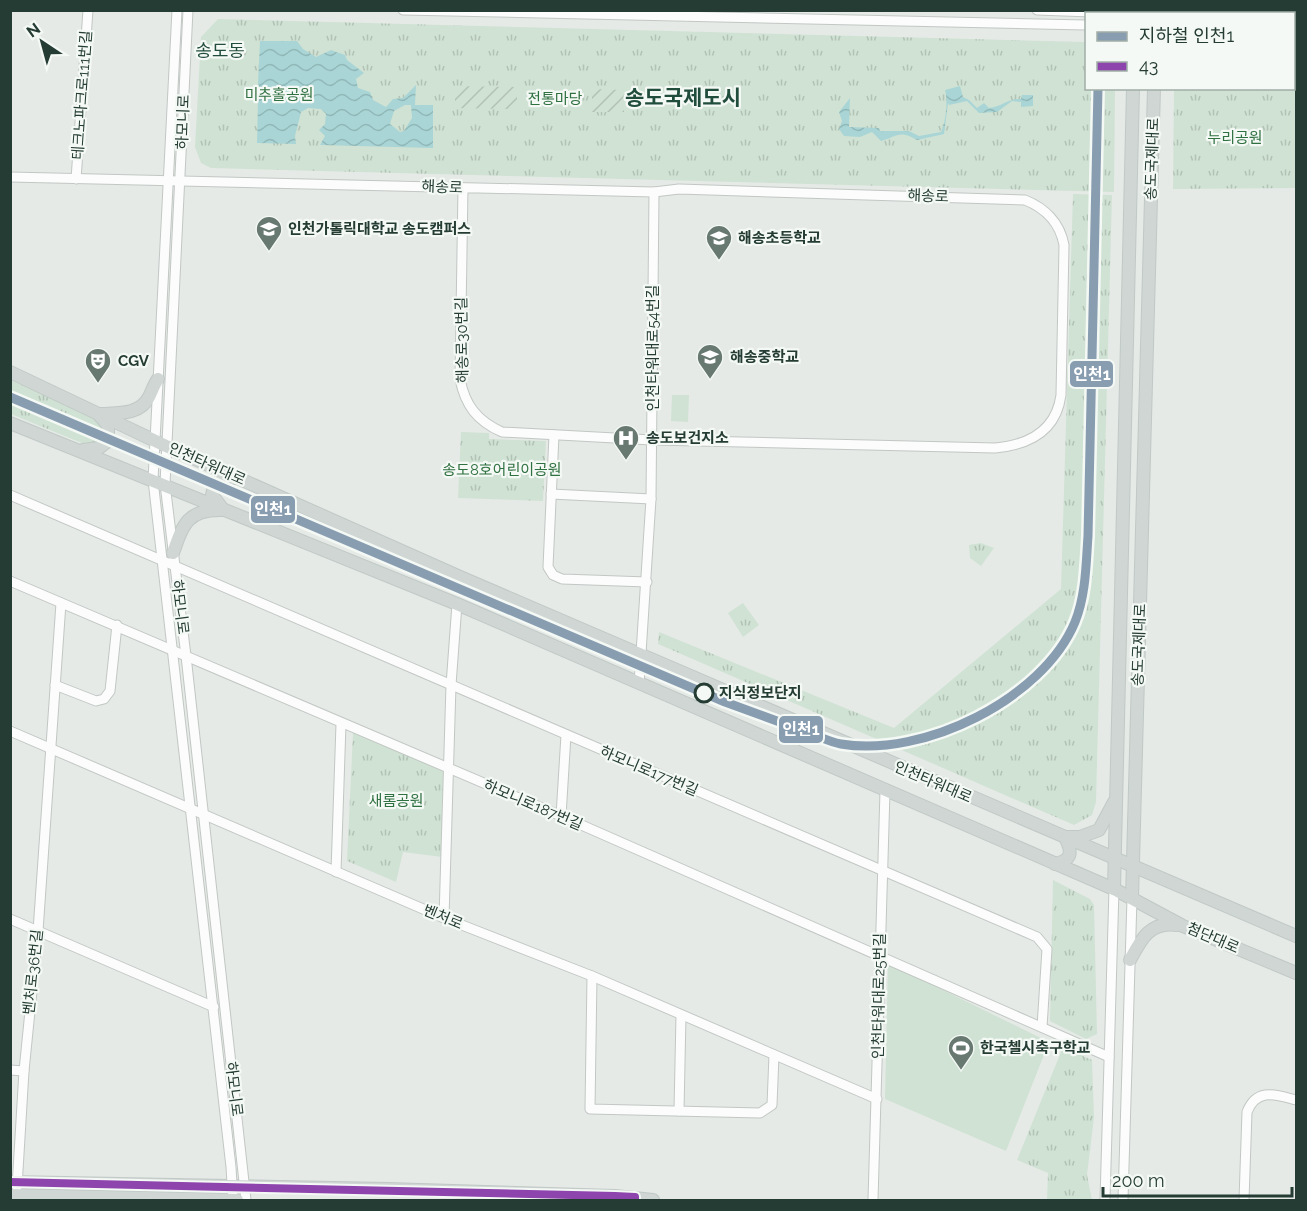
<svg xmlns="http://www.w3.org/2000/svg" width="1307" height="1211" font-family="Raleway,'Noto Sans KR',sans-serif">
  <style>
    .grass { fill: #d0e2d3 }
    .park { fill: url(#park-tufts) }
    .garden { fill: url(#garden-furrows) }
    .water { fill: url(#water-waves); fill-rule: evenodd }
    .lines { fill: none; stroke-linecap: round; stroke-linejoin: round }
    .minor-casing { stroke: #c2c7c4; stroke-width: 11 }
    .major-casing { stroke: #c1c9c6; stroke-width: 14 }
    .minor { stroke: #fbfcfb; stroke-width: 9 }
    .major { stroke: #cfd6d3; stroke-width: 12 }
    .bus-1-casing { stroke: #f4f9f5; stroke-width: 12 }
    .bus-1 { stroke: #8e44ad; stroke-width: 8 }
    .metro-1-casing { stroke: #f4f9f5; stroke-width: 14 }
    .metro-1 { stroke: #899db1; stroke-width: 9 }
    .stop-dot { fill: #f4f9f5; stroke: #243c33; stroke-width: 3 }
    .labels { text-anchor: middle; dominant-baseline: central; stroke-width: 4.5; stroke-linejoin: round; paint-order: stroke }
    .street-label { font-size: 15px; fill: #243c33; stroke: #f4f9f5 }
    .park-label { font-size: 15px; fill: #307141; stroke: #f4f9f5 }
    .poi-label { font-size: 15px; font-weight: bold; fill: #243c33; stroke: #f4f9f5; text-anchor: start }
    .stop-label { font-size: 15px; font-weight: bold; fill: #243c33; stroke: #f4f9f5; text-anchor: start }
    .quarter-label { font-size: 18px; fill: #214d3d; stroke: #f4f9f5 }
    .district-label { font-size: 21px; font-weight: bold; fill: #214d3d; stroke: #f4f9f5 }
    .line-badge { stroke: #f4f9f5; stroke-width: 2 }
    .badge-label { font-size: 16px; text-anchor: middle; font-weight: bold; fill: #fff }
  </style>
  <defs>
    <pattern id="park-tufts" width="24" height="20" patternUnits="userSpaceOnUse" patternTransform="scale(1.5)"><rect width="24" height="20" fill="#d0e2d3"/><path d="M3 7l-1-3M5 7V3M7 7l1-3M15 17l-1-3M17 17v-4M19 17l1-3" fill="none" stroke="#b2c3b6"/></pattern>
    <pattern id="garden-furrows" width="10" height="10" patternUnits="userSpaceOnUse" patternTransform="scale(1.5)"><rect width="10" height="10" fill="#d0e2d3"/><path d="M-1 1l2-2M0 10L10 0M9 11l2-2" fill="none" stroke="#b2c3b6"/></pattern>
    <pattern id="water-waves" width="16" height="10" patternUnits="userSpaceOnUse" patternTransform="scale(1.5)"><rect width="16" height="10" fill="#a9d5d6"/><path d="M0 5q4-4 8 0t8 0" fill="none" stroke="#91b8b8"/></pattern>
  </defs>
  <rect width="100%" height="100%" fill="#e5eae7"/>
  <g class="grass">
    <path d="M 672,395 L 689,395 L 688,422 L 671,421 Z"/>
    <path d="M 888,963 L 1049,1042 L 1006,1151 L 885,1099 Z"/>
  </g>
  <g class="park">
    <path d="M 218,19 L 1086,42 L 1086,88 L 1115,89 L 1114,192 L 211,168 L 201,163 L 195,147 L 201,37 Z"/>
    <path d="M 1294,49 L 1296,49 L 1296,188 L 1173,189 L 1174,89 L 1294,88 Z"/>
    <path d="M 1073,194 L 1112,195 L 1096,802 L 1092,815 L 1074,825 L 658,644 L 659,632 L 894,728 L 1061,589 Z"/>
    <path d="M 10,380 L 98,419 L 103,423 L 106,439 L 89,446 L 11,414 Z"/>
    <path d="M 461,432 L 489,433 L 489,439 L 546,441 L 543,501 L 458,498 Z"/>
    <path d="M 981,543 L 994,548 L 981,566 L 970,558 L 969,545 Z"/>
    <path d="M 743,603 L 759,625 L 743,637 L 728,613 Z"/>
    <path d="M 353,733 L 443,770 L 442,857 L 403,852 L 396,882 L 347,861 Z"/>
    <path d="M 1053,880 L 1090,899 L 1094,905 L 1097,1034 L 1086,1039 L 1050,1021 Z"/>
    <path d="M 1063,1047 L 1092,1060 L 1094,1117 L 1087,1175 L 1092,1200 L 1047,1200 L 1048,1173 L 1017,1160 Z"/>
  </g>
  <g class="garden">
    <path d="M 455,86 L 517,87 L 517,109 L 455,108 Z"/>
    <path d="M 592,89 L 624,90 L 624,112 L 592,112 Z"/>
  </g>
  <g class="water">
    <path d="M 260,41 L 297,41 L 303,49 L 316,57 L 331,50 L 345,55 L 347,60 L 364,73 L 356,79 L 358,88 L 370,92 L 373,100 L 386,107 L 393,99 L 403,98 L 416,85 L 415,105 L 433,105 L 433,148 L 320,145 L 325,136 L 319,130 L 325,124 L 326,114 L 321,109 L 308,108 L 301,112 L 295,136 L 296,144 L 257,143 L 258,100 L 262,93 L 258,84 ZM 405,105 L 411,105 L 412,118 L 404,131 L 400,132 L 390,124 L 394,111 Z"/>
    <path d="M 960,86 L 963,97 L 969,100 L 977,108 L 984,103 L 989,108 C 1002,107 1006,99 1021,99 L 1022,95 L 1033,95 L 1033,106 L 1021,107 L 1021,102 L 1012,101 L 997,112 L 979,113 L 967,101 L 949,105 L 948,103 L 944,134 L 917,140 C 899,129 896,137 881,141 L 872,132 L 860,137 L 844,136 L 839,129 L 842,121 L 839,112 L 850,98 L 849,127 L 879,128 L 880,131 L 909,131 L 919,136 L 941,132 C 946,122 948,100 945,90 Z"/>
  </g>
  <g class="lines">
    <g class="minor-casing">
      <g id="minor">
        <path d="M 177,10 L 153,480 L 231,1167 L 233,1200"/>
        <path d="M 188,10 L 165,484 L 186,656 L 246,1200"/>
        <path d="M 403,10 L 1086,25"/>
        <path d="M 1037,10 L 1145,14"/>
        <path d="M 1294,17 L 1296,17"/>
        <path d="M 1294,30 L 1296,30"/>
        <path d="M 10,177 L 654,192 L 679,189 L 1025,200 C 1045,208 1060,223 1064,245 L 1061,395 C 1056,432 1028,445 995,448 L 652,440 L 502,432 C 477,421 465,405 460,379 L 463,188"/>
        <path d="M 76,179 L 88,10"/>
        <path d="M 554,435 L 548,567 L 553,575 L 562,579 L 647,582"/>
        <path d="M 551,494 L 651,499"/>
        <path d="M 10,495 L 1037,937 L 1047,949 L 1042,1027"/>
        <path d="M 10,581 L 561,816 L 1109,1057"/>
        <path d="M 639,684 L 651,499 L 654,192"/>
        <path d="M 55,685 L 96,701 L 104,699 L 110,691 L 117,625"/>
        <path d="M 10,731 L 444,918 L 592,976 L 877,1099"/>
        <path d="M 561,816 L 566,735"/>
        <path d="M 336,872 L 341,724"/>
        <path d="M 444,918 L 451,685 L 457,604"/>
        <path d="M 10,919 L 214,1007"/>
        <path d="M 592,976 L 590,1109 L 760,1113 L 772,1105 L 774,1055"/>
        <path d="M 10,1070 L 24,1071"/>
        <path d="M 679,1111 L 681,1015"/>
        <path d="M 17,1187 L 24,1071 L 38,931 L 61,603"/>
        <path d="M 873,1200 L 885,791"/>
        <path d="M 1105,1200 L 1114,889"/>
        <path d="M 1123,1200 L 1132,898"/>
        <path d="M 1244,1200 L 1247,1112 C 1257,1087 1276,1095 1296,1100"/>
      </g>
    </g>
    <g class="major-casing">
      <g id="major">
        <path d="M 1134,14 L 1134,10"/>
        <path d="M 1157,14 L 1157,10"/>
        <path d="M 10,372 L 166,446 L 460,577 L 1296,936"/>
        <path d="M 101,414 C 118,413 140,415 149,397 C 152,391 154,385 158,379"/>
        <path d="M 10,423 L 457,604 L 1114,889 L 1183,926 L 1296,973"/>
        <path d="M 83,450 L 99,448 L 108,441 L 108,425 L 99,415"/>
        <path d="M 222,508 L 212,495 L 214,486 L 223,478 L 236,478"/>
        <path d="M 173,553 C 183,524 188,509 222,510"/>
        <path d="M 1066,837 L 1080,837 L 1099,830 L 1114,802"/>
        <path d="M 1055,864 C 1071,860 1073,854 1066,839"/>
        <path d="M 1114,889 L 1133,88"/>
        <path d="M 1132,898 L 1154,88"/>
        <path d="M 1130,960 C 1141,939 1150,921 1177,925"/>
        <path d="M 10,1182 L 388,1189 L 615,1196 L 653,1200"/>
        <path d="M 10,1195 L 237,1200"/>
      </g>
    </g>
    <use href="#minor" class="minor"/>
    <use href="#major" class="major"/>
    <g class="bus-1-casing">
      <path id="bus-1" d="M 10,1182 L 615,1196 L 635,1197 L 635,1200"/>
    </g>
    <use href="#bus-1" class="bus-1"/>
    <g class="metro-1-casing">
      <path id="metro-1" d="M 10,397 L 725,702 C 752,712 780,722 807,732 C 818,736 830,742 841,744 C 923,758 1043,699 1075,622 C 1086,595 1086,564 1088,536 L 1098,88"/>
    </g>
    <use href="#metro-1" class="metro-1"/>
  </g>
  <defs>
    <g id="school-pin" transform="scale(1.35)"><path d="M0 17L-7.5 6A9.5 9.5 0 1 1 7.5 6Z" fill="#687972" stroke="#f4f9f5"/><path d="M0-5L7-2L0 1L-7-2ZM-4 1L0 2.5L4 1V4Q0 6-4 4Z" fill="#fff"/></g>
    <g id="theatre-pin" transform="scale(1.35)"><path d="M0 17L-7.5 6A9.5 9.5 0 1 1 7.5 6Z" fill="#687972" stroke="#f4f9f5"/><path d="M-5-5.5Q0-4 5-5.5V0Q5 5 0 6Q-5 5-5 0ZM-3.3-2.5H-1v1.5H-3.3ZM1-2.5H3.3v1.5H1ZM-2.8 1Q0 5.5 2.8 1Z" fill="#fff"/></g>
    <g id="hospital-pin" transform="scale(1.35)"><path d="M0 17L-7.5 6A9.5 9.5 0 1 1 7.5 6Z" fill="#687972" stroke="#f4f9f5"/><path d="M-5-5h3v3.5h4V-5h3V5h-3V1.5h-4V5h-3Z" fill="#fff"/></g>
    <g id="stadium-pin" transform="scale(1.35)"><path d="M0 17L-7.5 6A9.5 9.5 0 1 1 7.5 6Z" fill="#687972" stroke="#f4f9f5"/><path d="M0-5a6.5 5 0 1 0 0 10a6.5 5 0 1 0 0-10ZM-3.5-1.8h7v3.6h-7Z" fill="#fff"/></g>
  </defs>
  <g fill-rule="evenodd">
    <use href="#school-pin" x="269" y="229"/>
    <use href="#school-pin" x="719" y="238"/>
    <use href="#school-pin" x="710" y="357"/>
    <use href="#theatre-pin" x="98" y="361"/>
    <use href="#hospital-pin" x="626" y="438"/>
    <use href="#stadium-pin" x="961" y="1048"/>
  </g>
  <circle class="stop-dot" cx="704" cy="693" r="9"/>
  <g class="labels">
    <g class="street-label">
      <text transform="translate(82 95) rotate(-86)">테크노파크로111번길</text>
      <text transform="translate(183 122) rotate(-88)">하모니로</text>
      <text transform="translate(1152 159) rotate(-88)">송도국제대로</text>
      <text transform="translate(442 187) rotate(2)">해송로</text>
      <text transform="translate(928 196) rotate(2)">해송로</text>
      <text transform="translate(462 340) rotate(-91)">해송로30번길</text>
      <text transform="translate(653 348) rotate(-90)">인천타워대로54번길</text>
      <text transform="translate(207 464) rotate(24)">인천타워대로</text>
      <text transform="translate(180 607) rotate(83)">하모니로</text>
      <text transform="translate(1139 645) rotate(-88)">송도국제대로</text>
      <text transform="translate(649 771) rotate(23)">하모니로177번길</text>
      <text transform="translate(933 782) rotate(23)">인천타워대로</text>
      <text transform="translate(533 805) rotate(23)">하모니로187번길</text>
      <text transform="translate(443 917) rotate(22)">벤처로</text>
      <text transform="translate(1213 938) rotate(23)">첨단대로</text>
      <text transform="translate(33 972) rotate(-84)">벤처로36번길</text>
      <text transform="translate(879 996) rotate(-89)">인천타워대로25번길</text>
      <text transform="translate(234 1089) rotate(83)">하모니로</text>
    </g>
    <g class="park-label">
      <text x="279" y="95">미추홀공원</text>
      <text x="555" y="99">전통마당</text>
      <text x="1235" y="138">누리공원</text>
      <text x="502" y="470">송도8호어린이공원</text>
      <text x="396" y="801">새롬공원</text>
    </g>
    <g class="poi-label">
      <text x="288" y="229">인천가톨릭대학교 송도캠퍼스</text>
      <text x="738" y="238">해송초등학교</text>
      <text x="730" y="357">해송중학교</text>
      <text x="118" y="361">CGV</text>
      <text x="646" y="438">송도보건지소</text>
      <text x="980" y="1048">한국첼시축구학교</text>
    </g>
    <g class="stop-label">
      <text x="719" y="693">지식정보단지</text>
    </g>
    <g class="quarter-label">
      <text x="220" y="50">송도동</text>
    </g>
    <g class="district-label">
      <text x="683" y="97">송도국제도시</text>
    </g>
  </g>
  <g class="line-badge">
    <rect x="1069" y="360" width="45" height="28" rx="6" fill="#899db1"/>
    <rect x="250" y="495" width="46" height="29" rx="6" fill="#899db1"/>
    <rect x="778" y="715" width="46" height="29" rx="6" fill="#899db1"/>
  </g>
  <g class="badge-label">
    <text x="1092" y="380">인천1</text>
    <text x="273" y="515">인천1</text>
    <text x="801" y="735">인천1</text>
  </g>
  <rect width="1307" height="1211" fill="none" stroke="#243c33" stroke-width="24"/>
  <rect x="1085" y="12" width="210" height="78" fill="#f4f9f5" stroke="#a1ada7" stroke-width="1.5"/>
  <rect x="1097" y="32" width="30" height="9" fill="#899db1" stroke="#a1ada7" stroke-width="1.5"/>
  <text x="1139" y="42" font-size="18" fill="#243c33">지하철 인천1</text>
  <rect x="1097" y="62" width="30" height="9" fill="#8e44ad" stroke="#a1ada7" stroke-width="1.5"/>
  <text x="1139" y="72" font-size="18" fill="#243c33">43</text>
  <g transform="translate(42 42) rotate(324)" stroke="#f4f9f5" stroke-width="4.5" paint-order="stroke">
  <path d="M0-4.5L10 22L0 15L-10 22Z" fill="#243c33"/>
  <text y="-9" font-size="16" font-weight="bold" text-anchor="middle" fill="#243c33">N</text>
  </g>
  <path d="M1103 1187v9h189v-9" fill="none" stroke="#243c33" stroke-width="3"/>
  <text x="1112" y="1187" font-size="18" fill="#243c33" stroke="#f4f9f5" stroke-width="4.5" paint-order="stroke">200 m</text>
</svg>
